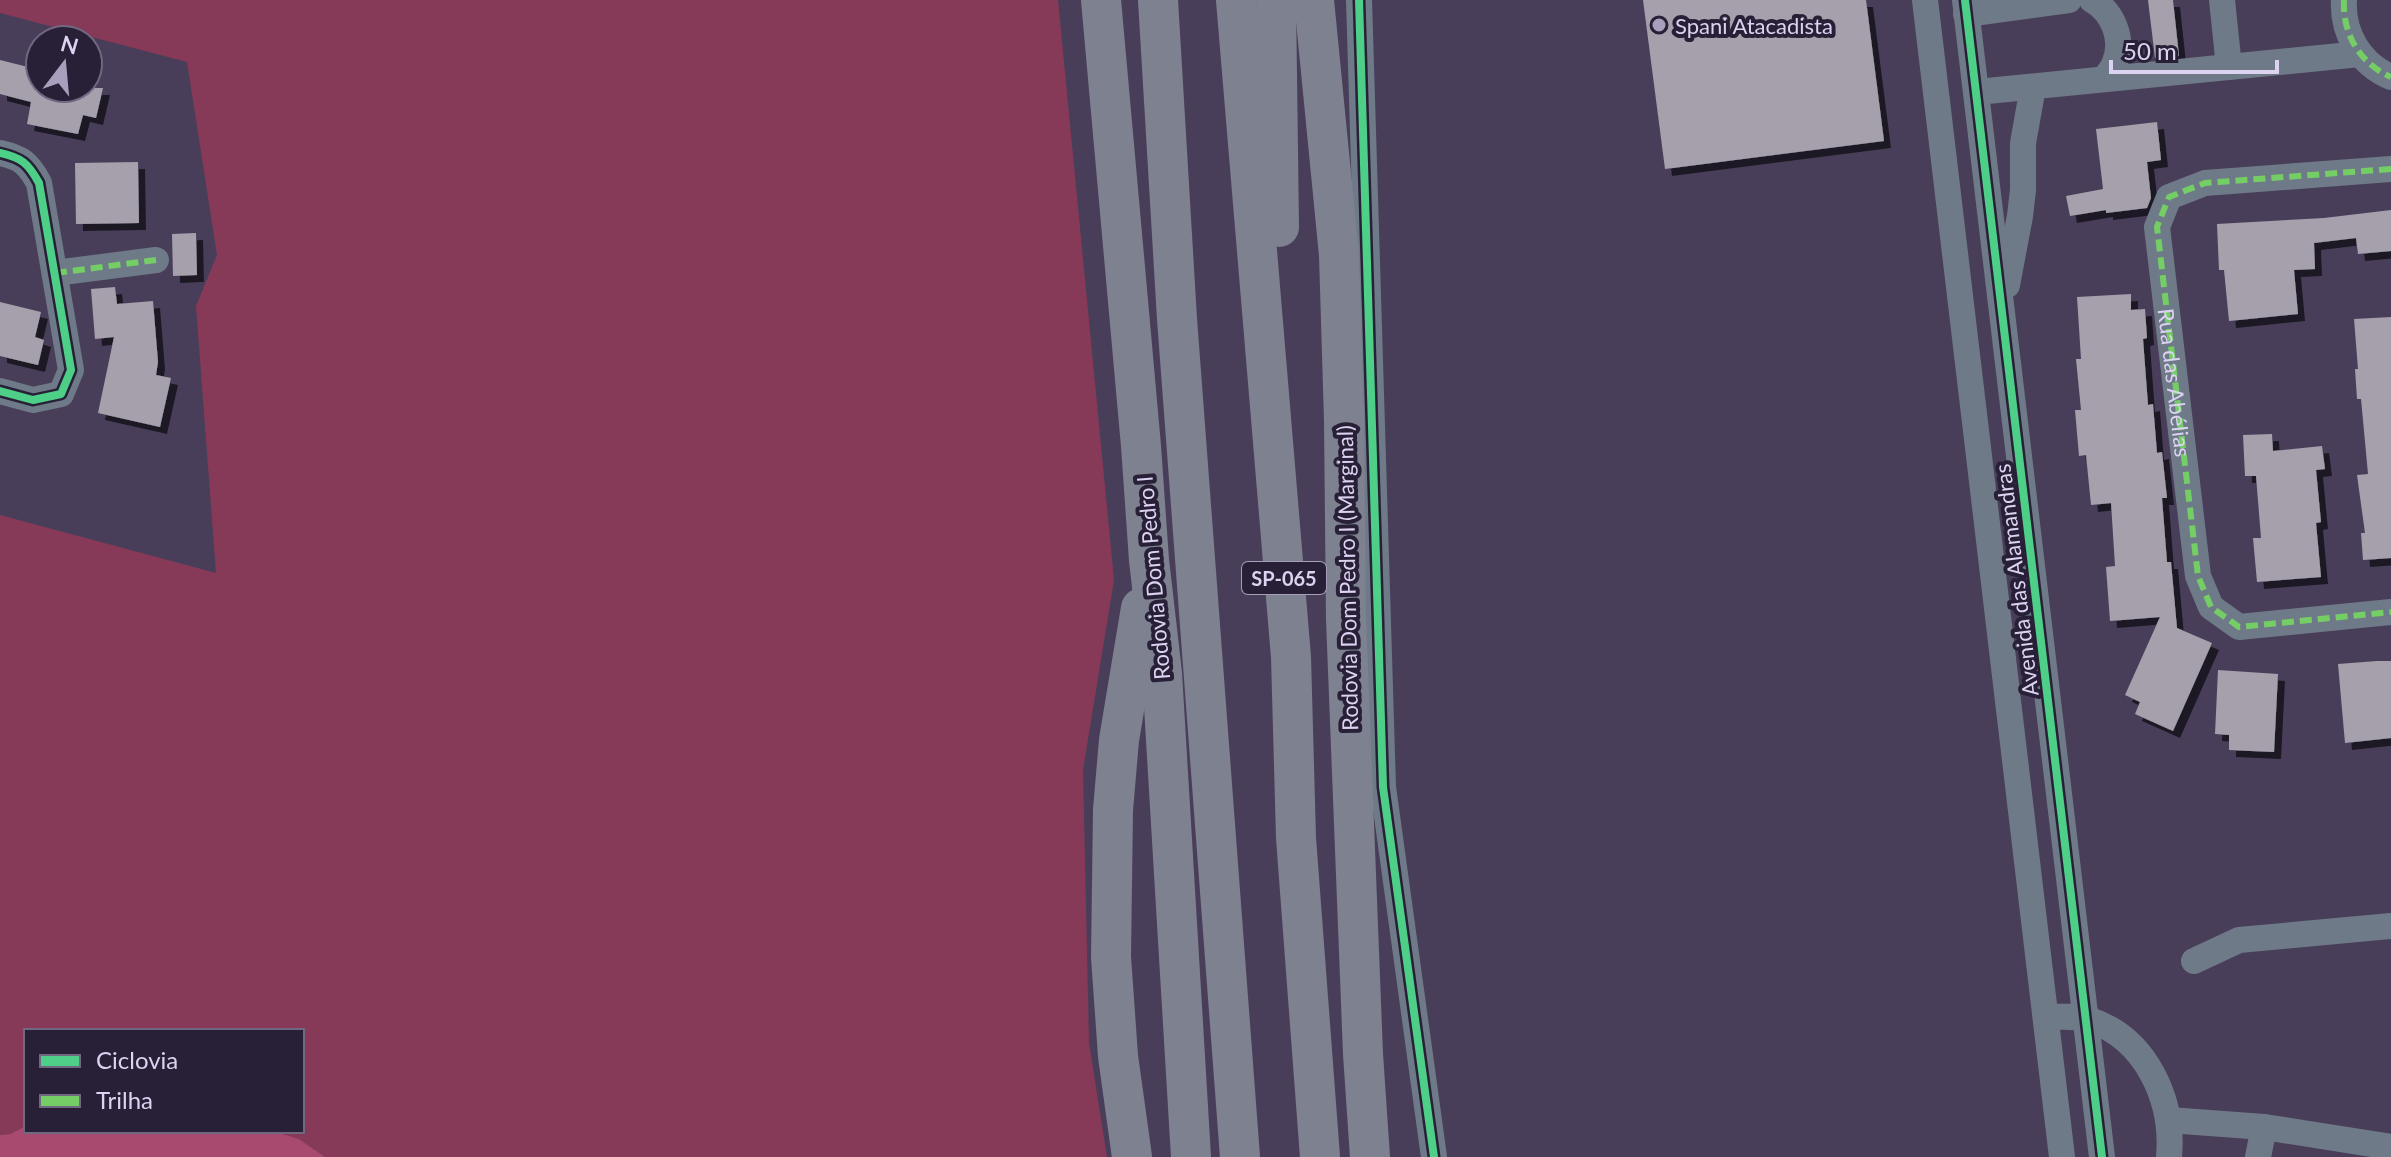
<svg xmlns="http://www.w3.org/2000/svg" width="2391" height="1157" font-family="Lato,sans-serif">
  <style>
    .green { fill: #863a58 }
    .forest { fill: #a8496f }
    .building { fill: #a5a0ac; filter: url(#shadow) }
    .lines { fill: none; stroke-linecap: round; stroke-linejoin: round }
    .minor { stroke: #6f7a88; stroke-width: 26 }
    .highway { stroke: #7e8190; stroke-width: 40 }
    .quiet { stroke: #74ce65; stroke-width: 6; stroke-dasharray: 12 6; stroke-linecap: butt }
    .cycleway-casing { stroke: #282037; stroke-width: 13 }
    .cycleway { stroke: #4dcf88; stroke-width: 8 }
    .poi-dot { fill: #a99ebc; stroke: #282037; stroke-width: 3 }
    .labels { text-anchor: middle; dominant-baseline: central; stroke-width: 8; stroke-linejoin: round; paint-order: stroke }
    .shield { fill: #282037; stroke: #a69db9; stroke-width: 2 }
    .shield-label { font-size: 20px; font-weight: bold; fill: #dcd2f1 }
    .poi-label { font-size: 22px; fill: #dcd2f1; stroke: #282037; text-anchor: start }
    .street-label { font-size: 22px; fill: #dcd2f1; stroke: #282037 }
  </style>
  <defs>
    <filter id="shadow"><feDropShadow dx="7" dy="7" stdDeviation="0" flood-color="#0009"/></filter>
  </defs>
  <rect width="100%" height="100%" fill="#493e59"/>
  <path class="green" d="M 0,0 L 1058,0 L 1114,580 L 1083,770 L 1089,1043 L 1107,1157 L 325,1157 L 299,1139 L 273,1131 L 302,1131 L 302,1031 L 26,1031 L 26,1126 L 10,1134 L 0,1135 L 0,515 L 216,573 L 196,306 L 217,255 L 187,62 L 0,13 Z"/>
  <path class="forest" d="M 26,1126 L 26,1131 L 273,1131 L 299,1139 L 325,1157 L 0,1157 L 0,1135 L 10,1134 Z"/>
  <g class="building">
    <path d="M 1643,0 L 1866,0 L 1884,141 L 1665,169 Z"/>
    <path d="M 2148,0 L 2173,0 L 2179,56 L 2155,58 Z"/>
    <path d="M 0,60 L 40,70 L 40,88 L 103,88 L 96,118 L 83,115 L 78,134 L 27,124 L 31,102 L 0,94 Z"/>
    <path d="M 2157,122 L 2161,160 L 2147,162 L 2151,198 L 2147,208 L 2106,213 L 2106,210 L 2070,216 L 2066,196 L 2103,189 L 2096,129 Z"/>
    <path d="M 138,162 L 139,223 L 76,224 L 75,163 Z"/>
    <path d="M 2391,210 L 2391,251 L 2358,254 L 2356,238 L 2314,243 L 2315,269 L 2294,270 L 2298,314 L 2229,321 L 2224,270 L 2219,270 L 2217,224 L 2324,218 Z"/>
    <path d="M 196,233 L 197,275 L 173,276 L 172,234 Z"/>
    <path d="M 115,287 L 117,304 L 153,301 L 158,362 L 156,375 L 171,378 L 160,427 L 98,413 L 114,337 L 95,339 L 91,289 Z"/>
    <path d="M 2131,294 L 2131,310 L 2145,309 L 2147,338 L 2143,339 L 2148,405 L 2153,404 L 2157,453 L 2162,452 L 2167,498 L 2162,498 L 2167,562 L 2171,562 L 2177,628 L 2212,643 L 2173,731 L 2135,714 L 2140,702 L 2125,695 L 2160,617 L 2110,621 L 2106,567 L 2115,566 L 2111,503 L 2091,505 L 2086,455 L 2079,456 L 2075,410 L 2081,410 L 2076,359 L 2081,359 L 2077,297 Z"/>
    <path d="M 0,302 L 41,312 L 35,337 L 44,340 L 38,365 L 0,356 Z"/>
    <path d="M 2391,317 L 2391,558 L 2363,560 L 2361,533 L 2365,533 L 2357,475 L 2368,474 L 2361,399 L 2357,399 L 2355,369 L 2358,369 L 2354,319 Z"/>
    <path d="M 2272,434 L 2273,451 L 2322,446 L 2325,469 L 2316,470 L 2321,522 L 2316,523 L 2321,577 L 2257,582 L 2253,538 L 2261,538 L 2256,476 L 2245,476 L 2243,435 Z"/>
    <path d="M 2377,661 L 2391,661 L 2391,738 L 2345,743 L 2338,664 Z"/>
    <path d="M 2218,670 L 2278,674 L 2274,752 L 2229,750 L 2229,735 L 2215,734 Z"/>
  </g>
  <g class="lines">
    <g class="minor">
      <path d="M 1359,0 L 1383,787 L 1434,1157"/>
      <path d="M 1925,0 L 2062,1157"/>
      <path d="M 1965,0 L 2102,1157"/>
      <path d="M 2092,0 C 2113,12 2124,39 2115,62 C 2113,68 2108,74 2104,79"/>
      <path d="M 2222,0 L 2229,67"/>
      <path d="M 2344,0 C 2342,33 2360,64 2391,77"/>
      <path d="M 1966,14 L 2069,0"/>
      <path d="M 1977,92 L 2360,54"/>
      <path d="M 0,153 C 22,158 28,163 39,183 L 71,370 L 61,394 L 33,400 L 0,391"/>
      <path id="s1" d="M 2391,169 L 2205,183 L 2169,197 L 2157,227 L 2198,576 L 2211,607 L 2239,627 L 2391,612"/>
      <path d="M 55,273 L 156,260"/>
      <path d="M 2007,285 L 2020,216 L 2023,190 L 2023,143 L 2033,87"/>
      <path d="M 2194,961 L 2239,940 L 2391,926"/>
      <path d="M 2046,1017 C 2059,1017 2077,1015 2090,1020 C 2147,1039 2174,1101 2169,1157"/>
      <path d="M 2169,1120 L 2264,1127 L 2391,1147"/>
      <path d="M 2258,1157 L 2264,1127"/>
    </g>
    <g class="highway">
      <path d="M 1101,0 L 1141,446 L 1149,560 L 1162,673 L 1191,1157"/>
      <path d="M 1158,0 L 1177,319 L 1240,1157"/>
      <path d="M 1236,0 L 1291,657 L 1296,838 L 1320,1157"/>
      <path d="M 1276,0 L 1279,227"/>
      <path d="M 1314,0 L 1339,255 L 1344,421 L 1346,619 L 1363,1054 L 1370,1157"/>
      <path d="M 1132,1157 L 1118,1056 L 1111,957 L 1113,810 L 1119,740 L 1141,608"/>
    </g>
    <g class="quiet">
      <path d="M 2344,0 C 2342,33 2360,64 2391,77"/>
      <path d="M 2391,169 L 2205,183 L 2169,197 L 2157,227 L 2198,576 L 2211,607 L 2239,627 L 2391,612"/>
      <path d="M 55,273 L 156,260"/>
    </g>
    <g class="cycleway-casing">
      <g id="cycleway">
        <path d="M 1359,0 L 1383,787 L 1434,1157"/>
        <path d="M 1965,0 L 2102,1157"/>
        <path d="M 0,153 C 22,158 28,163 39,183 L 71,370 L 61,394 L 33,400 L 0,391"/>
      </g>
    </g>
    <use href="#cycleway" class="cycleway"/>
  </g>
  <circle class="poi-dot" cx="1659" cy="25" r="8"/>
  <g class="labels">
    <rect class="shield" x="1242" y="562" width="84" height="32" rx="6"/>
    <g class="shield-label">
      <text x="1284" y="578">SP-065</text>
    </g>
    <g class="poi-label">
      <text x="1675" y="25">Spani Atacadista</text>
    </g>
    <g class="street-label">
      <text stroke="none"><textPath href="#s1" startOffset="414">Rua das Abélias</textPath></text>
      <text transform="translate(1153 578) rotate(-95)">Rodovia Dom Pedro I</text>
      <text transform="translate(1347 578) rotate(-91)">Rodovia Dom Pedro I (Marginal)</text>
      <text transform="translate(2016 580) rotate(-97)">Avenida das Alamandras</text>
    </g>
  </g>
  <rect x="24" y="1029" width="280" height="104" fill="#282037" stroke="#706781" stroke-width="2"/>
  <rect x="40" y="1055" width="40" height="12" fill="#4dcf88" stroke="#706781" stroke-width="2"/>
  <text x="96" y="1069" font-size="24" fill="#dcd2f1">Ciclovia</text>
  <rect x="40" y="1095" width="40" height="12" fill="#74ce65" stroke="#706781" stroke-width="2"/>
  <text x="96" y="1109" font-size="24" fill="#dcd2f1">Trilha</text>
  <g transform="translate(64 64) rotate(16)"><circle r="38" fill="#282037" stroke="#706781" stroke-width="2"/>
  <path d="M0-6L14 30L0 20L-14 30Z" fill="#a99ebc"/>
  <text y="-12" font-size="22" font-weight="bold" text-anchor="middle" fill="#dcd2f1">N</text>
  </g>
  <path d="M2111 60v12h166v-12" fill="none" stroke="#dcd2f1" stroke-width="4"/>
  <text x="2123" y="60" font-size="24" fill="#dcd2f1" stroke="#282037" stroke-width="6" paint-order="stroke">50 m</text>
</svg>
